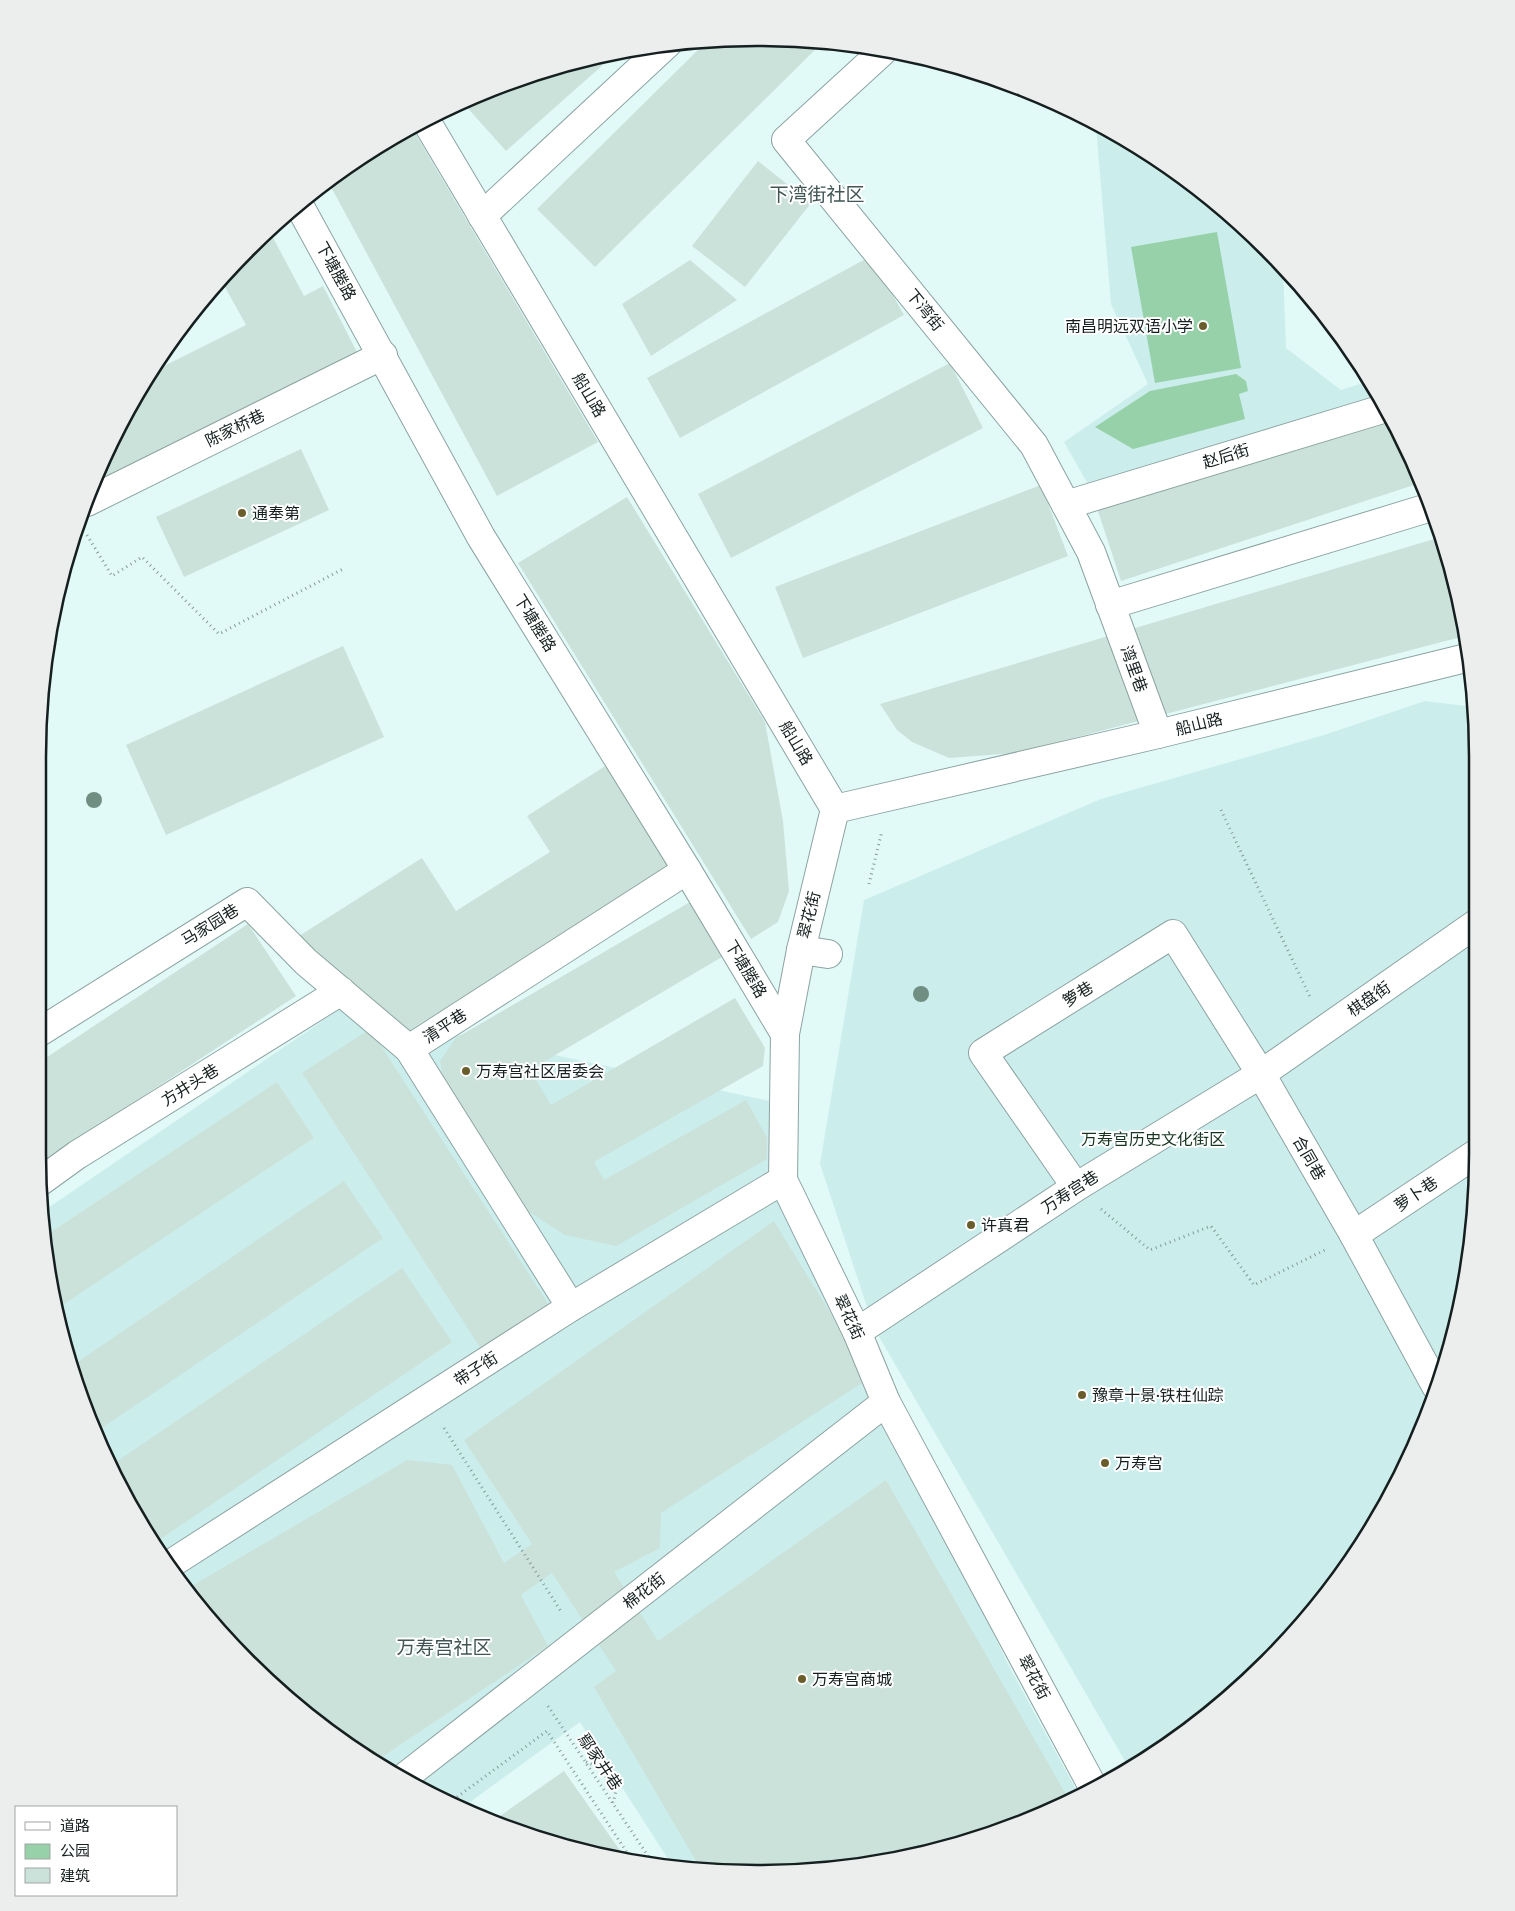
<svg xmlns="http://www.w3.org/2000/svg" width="1515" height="1911" font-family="'Fira Sans','Noto Sans SC',sans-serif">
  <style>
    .built { fill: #cbeeec }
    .green { fill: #97d1a9 }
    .building { fill: #cbe2da }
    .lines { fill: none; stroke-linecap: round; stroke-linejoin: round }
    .minor-casing { stroke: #8ca3a2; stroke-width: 30 }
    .path { stroke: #879998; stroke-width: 3; stroke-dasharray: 1 4; stroke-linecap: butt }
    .minor { stroke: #fff; stroke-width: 28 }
    .tree { fill: #718e82 }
    .poi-dot { fill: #695e2b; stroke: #fff; stroke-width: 2 }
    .labels { text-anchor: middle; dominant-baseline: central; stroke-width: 4; stroke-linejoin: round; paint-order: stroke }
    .street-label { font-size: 16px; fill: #161f1f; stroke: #fff }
    .poi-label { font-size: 16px; fill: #161f1f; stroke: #fff; text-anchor: start }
    .park-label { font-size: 16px; fill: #153521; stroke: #fff }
    .quarter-label { font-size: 19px; fill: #405554; stroke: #fff }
    .rim { fill: none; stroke: #161f1f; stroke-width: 2.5 }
  </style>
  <rect width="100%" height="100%" fill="#e1faf8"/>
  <g class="built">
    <path d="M 1096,127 L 1100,127 L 1196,186 L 1283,268 L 1286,348 L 1341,390 L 1369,381 L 1381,398 L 1089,486 L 1064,442 L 1148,384 L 1111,304 Z"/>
    <path d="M 1425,701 L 1475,707 L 1476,710 L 1477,1154 L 1464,1294 L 1423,1429 L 1329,1592 L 1232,1695 L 1129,1768 L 874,1328 L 820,1164 L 864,900 L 1101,799 L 1324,735 Z"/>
    <path d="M 340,1009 L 770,1101 L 785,1213 L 875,1386 L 1009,1666 L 1078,1793 L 944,1849 L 757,1873 L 670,1862 L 580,1722 L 466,1805 L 397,1777 L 248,1662 L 134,1513 L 62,1340 L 45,1210 Z"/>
  </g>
  <g class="green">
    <path d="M 1217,232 L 1241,368 L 1155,383 L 1131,247 Z"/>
    <path d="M 1236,374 L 1246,381 L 1248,391 L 1239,394 L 1245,419 L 1133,449 L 1095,427 L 1150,391 Z"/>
  </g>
  <g class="building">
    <path d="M 805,39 L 823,42 L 595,267 L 537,209 L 706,42 Z"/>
    <path d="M 614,55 L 506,151 L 464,104 L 526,76 Z"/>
    <path d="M 412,128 L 598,442 L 497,496 L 329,183 L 398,134 Z"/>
    <path d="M 758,161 L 811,203 L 745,287 L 692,246 Z"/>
    <path d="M 269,230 L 304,296 L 323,286 L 357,352 L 96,481 L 134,398 L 152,372 L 246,325 L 220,278 Z"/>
    <path d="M 871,256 L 904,315 L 680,438 L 647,378 Z"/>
    <path d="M 690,260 L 737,300 L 651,356 L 622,304 Z"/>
    <path d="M 950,363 L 983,428 L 731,558 L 698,494 Z"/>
    <path d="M 1386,409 L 1420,483 L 1121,581 L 1096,505 Z"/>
    <path d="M 301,449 L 329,510 L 184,577 L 156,517 Z"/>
    <path d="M 1041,485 L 1068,556 L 803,658 L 775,587 Z"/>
    <path d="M 627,497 L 765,722 L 783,821 L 789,891 L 778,922 L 751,939 L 518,563 Z"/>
    <path d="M 1441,537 L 1461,637 L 1016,753 L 949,758 L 912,742 L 897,730 L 880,704 Z"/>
    <path d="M 343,646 L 384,737 L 166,835 L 126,745 Z"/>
    <path d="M 610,763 L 673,864 L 407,1032 L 299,936 L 422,858 L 456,911 L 550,852 L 527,816 Z"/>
    <path d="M 690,902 L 722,957 L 530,1070 L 551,1105 L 735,998 L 765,1048 L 763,1066 L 594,1162 L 604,1180 L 746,1100 L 767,1137 L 767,1159 L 616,1246 L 565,1235 L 520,1206 L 443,1077 L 440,1061 L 456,1038 Z"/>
    <path d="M 248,924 L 296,996 L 40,1164 L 38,1154 L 38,1063 Z"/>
    <path d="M 370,1029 L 551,1308 L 483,1352 L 302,1073 Z"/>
    <path d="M 277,1082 L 314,1138 L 58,1308 L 48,1234 Z"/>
    <path d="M 344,1181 L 383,1238 L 99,1430 L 73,1365 Z"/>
    <path d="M 774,1221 L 870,1378 L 661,1513 L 660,1548 L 614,1572 L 658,1641 L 886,1480 L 1068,1798 L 944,1849 L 757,1873 L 699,1866 L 594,1687 L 616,1671 L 552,1573 L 521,1595 L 548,1646 L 376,1761 L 248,1662 L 190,1587 L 407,1460 L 452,1465 L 504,1563 L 532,1544 L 464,1440 Z"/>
    <path d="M 402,1268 L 452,1342 L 156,1542 L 134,1513 L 113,1464 Z"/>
    <path d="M 564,1771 L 624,1856 L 571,1849 L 497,1818 Z"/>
  </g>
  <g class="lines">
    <g class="minor-casing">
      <g id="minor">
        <path d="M 882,52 L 786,140 L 1034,445 L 1091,552 L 1158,734"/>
        <path d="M 426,121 L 835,809 L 1158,734 L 1466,658"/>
        <path d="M 299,205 L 481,537 L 687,870 L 785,1034"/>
        <path d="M 482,216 L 668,43"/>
        <path d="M 87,502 L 383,355"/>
        <path d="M 1066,505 L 1386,408"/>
        <path d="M 1110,605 L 1431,507"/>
        <path d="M 835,809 L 801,950 L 785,1034 L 783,1180 L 857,1332 L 886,1402 L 1093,1787"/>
        <path d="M 801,950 L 828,954"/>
        <path d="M 38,1033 L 247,902 L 306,962 L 409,1049 L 571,1307"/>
        <path d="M 409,1049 L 687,870"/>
        <path d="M 41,1181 L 77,1155 L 341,991"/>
        <path d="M 1076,1187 L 983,1053 L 1173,934 L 1261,1074 L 1354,1235 L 1436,1386"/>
        <path d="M 1354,1235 L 1477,1153"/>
        <path d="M 857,1332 L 1076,1187 L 1261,1074 L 1477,923"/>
        <path d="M 172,1563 L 571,1307 L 783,1180"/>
        <path d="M 402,1779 L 886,1402"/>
      </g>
    </g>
    <g class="path">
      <path d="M 87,535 L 112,576 L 142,557 L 219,634 L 343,569"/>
      <path d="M 1221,810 L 1311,999"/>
      <path d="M 869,884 L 882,831"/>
      <path d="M 1101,1209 L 1150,1250 L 1211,1226 L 1254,1285 L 1325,1250"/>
      <path d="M 444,1428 L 562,1613"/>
      <path d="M 548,1706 L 650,1859"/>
      <path d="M 586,1762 L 600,1768 L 616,1791 L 613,1803"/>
      <path d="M 453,1800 L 547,1731 L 630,1857"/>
    </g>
    <use href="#minor" class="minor"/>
  </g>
  <g class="tree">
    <circle cx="94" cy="800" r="8"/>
    <circle cx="921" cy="994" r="8"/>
  </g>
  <g class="poi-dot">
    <circle cx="1203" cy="326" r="5"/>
    <circle cx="242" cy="513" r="5"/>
    <circle cx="466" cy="1071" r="5"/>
    <circle cx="971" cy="1225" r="5"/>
    <circle cx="1082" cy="1395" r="5"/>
    <circle cx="1105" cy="1463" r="5"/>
    <circle cx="802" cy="1679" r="5"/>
  </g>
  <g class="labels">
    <g class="street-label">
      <text transform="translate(336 271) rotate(61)">下塘塍路</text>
      <text transform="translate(925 310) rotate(51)">下湾街</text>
      <text transform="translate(589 395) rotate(59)">船山路</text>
      <text transform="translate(235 428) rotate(-26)">陈家桥巷</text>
      <text transform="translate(1226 456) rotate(-17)">赵后街</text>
      <text transform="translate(535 623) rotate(58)">下塘塍路</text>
      <text transform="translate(1134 669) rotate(70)">湾里巷</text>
      <text transform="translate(1199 724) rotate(-14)">船山路</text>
      <text transform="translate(796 743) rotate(59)">船山路</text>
      <text transform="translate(809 915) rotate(-76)">翠花街</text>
      <text transform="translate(210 925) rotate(-32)">马家园巷</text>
      <text transform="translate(746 969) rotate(59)">下塘塍路</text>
      <text transform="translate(1078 994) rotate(-32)">箩巷</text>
      <text transform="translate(1369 999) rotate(-35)">棋盘街</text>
      <text transform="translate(445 1026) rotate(-33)">清平巷</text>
      <text transform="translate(190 1085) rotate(-32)">方井头巷</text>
      <text transform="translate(1309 1158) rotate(60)">合同巷</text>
      <text transform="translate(1070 1192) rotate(-33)">万寿宫巷</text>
      <text transform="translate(1416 1194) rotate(-34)">萝卜巷</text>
      <text transform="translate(849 1317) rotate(65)">翠花街</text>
      <text transform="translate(476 1369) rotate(-33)">带子街</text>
      <text transform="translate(644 1591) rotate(-38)">棉花街</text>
      <text transform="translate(1034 1677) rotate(62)">翠花街</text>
      <text transform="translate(600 1762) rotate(56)">鄢家井巷</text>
    </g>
    <g class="poi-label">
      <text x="1193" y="326" text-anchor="end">南昌明远双语小学</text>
      <text x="252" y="513">通奉第</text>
      <text x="476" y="1071">万寿宫社区居委会</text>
      <text x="981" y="1225">许真君</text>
      <text x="1092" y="1395">豫章十景·铁柱仙踪</text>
      <text x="1115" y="1463">万寿宫</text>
      <text x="812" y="1679">万寿宫商城</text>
    </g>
    <g class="park-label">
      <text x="1153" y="1139">万寿宫历史文化街区</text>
    </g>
    <g class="quarter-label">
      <text x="817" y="194">下湾街社区</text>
      <text x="444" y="1647">万寿宫社区</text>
    </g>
  </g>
  <path d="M0 0H1515V1911H0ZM757 46H758A711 711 0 0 1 1469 757V1154A711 711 0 0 1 758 1865H757A711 711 0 0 1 46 1154V757A711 711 0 0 1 757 46Z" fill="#eceded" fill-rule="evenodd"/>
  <path class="rim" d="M757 46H758A711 711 0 0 1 1469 757V1154A711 711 0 0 1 758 1865H757A711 711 0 0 1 46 1154V757A711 711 0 0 1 757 46Z"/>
  <rect x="15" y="1806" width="162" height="90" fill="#ffffff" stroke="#a2a5a5"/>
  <rect x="25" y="1822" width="25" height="8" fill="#ffffff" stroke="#a2a5a5"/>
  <text x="60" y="1831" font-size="15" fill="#161f1f">道路</text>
  <rect x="25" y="1844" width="25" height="15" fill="#97d1a9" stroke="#a2a5a5"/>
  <text x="60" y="1856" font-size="15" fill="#161f1f">公园</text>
  <rect x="25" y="1868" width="25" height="15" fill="#cbe2da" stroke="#a2a5a5"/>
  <text x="60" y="1881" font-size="15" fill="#161f1f">建筑</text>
</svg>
